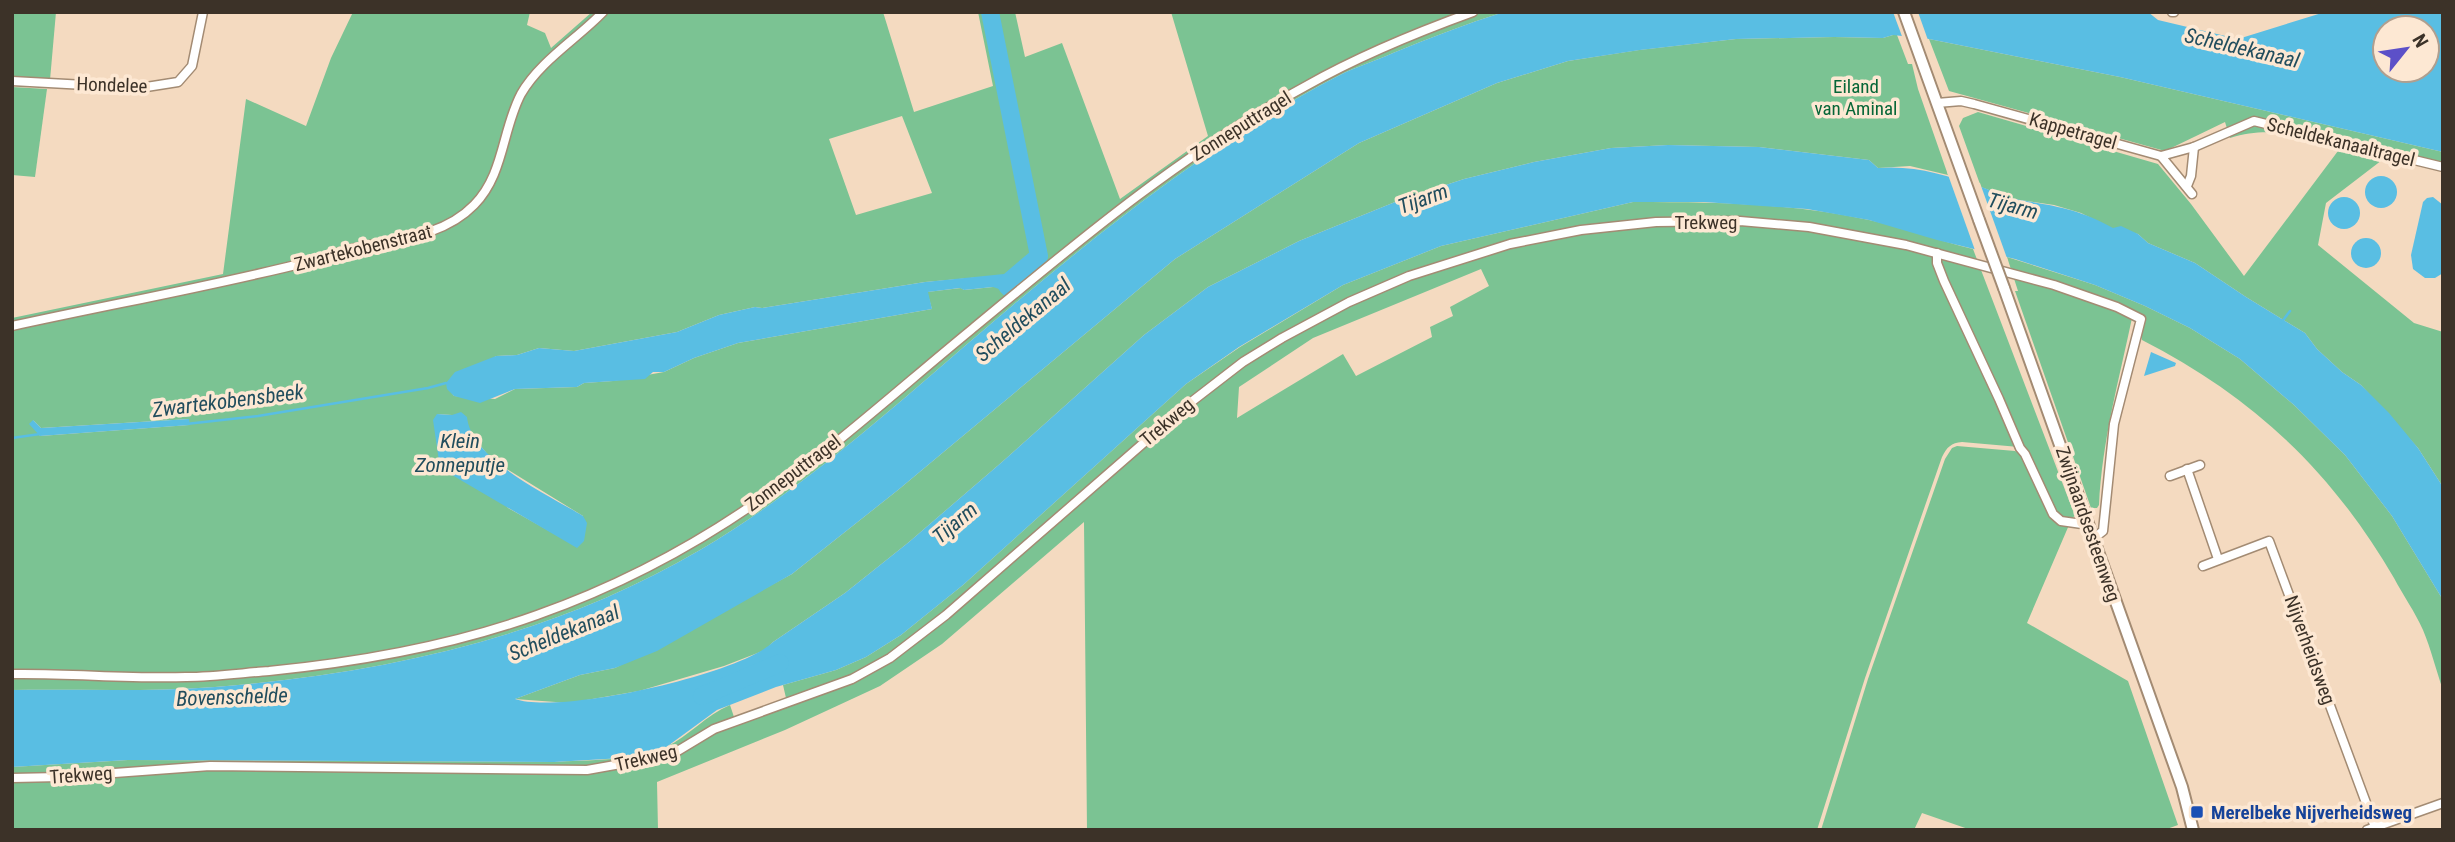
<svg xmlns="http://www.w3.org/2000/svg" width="2455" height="842" font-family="'Roboto Condensed',sans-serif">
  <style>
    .green { fill: #7bc393; fill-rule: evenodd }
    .water { fill: #59bee3; fill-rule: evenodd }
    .pier { fill: #f4dac0 }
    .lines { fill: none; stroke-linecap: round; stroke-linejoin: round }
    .stream { stroke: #59bee3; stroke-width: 2.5 }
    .river { stroke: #59bee3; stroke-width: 18 }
    .minor-casing { stroke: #a38b73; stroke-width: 11 }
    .secondary-casing { stroke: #a38b73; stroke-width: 14 }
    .minor { stroke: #fff; stroke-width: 8 }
    .secondary { stroke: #fff; stroke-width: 10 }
    .secondary-bridge-casing { stroke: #a38b73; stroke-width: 14; stroke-linecap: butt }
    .secondary-bridge { stroke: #fff; stroke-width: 10 }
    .transit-dot { fill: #1a4fb4; stroke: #fde8d3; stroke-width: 2.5 }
    .labels { text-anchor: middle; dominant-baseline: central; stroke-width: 7; stroke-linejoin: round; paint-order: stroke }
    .street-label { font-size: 19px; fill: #3c3228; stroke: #fde8d3 }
    .park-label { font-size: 19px; fill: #076637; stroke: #fde8d3 }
    .transit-label { font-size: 19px; font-weight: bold; fill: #164399; stroke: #fde8d3; text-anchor: start }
    .water-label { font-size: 21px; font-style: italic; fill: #214d5d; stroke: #fde8d3 }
  </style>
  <rect width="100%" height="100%" fill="#f4dac0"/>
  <g class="green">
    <path d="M 12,12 L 56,12 L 50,80 L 12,77 Z"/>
    <path d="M 353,12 L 530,12 L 527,25 L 545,33 L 551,48 L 592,12 L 883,12 L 914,112 L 993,86 L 978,12 L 1015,12 L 1025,57 L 1062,43 L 1120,199 L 1208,136 L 1171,12 L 1504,12 C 1466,24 1429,38 1393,53 C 1375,61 1355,67 1338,76 C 1222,136 1113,221 1013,305 C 912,390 815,482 700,550 C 552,637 385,673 215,687 C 150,692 78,689 12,690 L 12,318 L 223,274 L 246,99 L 306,126 L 331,58 ZM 902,116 L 932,193 L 856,215 L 829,139 ZM 1004,275 L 993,287 L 964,290 L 961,288 L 927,292 L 932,309 L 738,343 L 694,358 L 664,372 L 613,381 L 584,383 L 577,387 L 515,389 L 495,399 L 454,396 L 451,392 L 496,356 L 517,355 L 539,348 L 574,351 L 677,332 L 719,315 L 755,307 L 762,308 L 925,282 ZM 437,414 L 452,415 L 468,430 L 492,460 L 583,516 L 578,547 L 508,508 ZM 189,419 L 189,425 L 40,436 L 33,420 L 41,428 Z"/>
    <path d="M 1893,35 L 1897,35 L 1908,64 L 1912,64 L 1918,89 L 1948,175 L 1910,166 L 1878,168 L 1869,160 L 1759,147 L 1668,145 L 1611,148 L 1534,162 L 1464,179 L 1400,200 L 1299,241 L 1208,287 L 1144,335 L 1002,462 L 909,542 L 845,593 L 773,642 L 765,650 L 724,666 L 639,691 L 569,703 L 515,699 L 580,675 L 615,668 L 792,574 L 898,490 L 1175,259 L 1359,143 L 1497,83 L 1568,61 L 1639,50 L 1736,39 L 1834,37 L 1883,38 Z"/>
    <path d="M 1929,39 L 2120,77 L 2443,152 L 2443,171 L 2386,157 L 2326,203 L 2318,245 L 2414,323 L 2443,332 L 2443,487 L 2418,448 L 2361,385 L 2342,372 L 2317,349 L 2305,333 L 2246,297 L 2195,263 L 2148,243 L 2138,234 L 2113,229 L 2081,213 L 2054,205 L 2013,199 L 1981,187 L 1959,126 L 1963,118 L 1978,112 L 2158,164 L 2191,204 L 2244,276 L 2341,147 C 2300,137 2273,125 2230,138 L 2225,122 L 2165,151 L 1949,91 Z"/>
    <path d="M 12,87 L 47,89 L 35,177 L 12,175 Z"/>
    <path d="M 1633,202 C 1712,202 1792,203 1869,220 C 1904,227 1938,241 1973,249 L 2075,516 L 2070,519 L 2060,518 L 2019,447 L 1962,442 C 1951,443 1947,447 1942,457 L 1865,678 L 1817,830 L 1087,830 L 1084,522 L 942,644 L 880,686 L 785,730 L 657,782 L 658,830 L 12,830 L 12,767 L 128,760 L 554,762 C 584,760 640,761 666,747 C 689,736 706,715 730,705 L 734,717 L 786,698 L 783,685 L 836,670 L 866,657 L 901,635 L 963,585 L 1186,384 L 1240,347 L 1343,285 L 1441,246 ZM 1481,269 L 1489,286 L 1450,307 L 1453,316 L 1430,327 L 1432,337 L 1356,376 L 1343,354 L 1237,418 L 1239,387 L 1313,338 Z"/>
    <path d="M 2007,257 L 2095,285 L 2145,306 L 2190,328 L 2240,359 L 2294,405 L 2345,455 L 2392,516 L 2443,600 L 2443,690 C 2436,670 2431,649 2423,630 C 2415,612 2403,595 2394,578 C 2331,470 2253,397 2142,340 L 2139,320 L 2132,318 C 2119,380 2102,441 2099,505 L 2097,508 L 2091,508 L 2015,291 L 2018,291 Z"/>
    <path d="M 1957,446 L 2015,451 L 2020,454 L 2052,518 L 2056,522 L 2069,525 L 2027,623 L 2128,681 L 2178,825 L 2164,830 L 1971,830 L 1922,813 L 1914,830 L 1821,830 L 1868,679 L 1945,459 L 1952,448 Z"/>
  </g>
  <g class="water">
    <path d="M 1504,12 L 2148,12 L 2158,20 L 2238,39 L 2325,12 L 2443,12 L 2443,152 L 2120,77 L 1929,39 L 1893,35 L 1883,38 L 1834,37 L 1736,39 L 1640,50 L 1568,61 L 1497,83 L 1359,143 L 1175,259 L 898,490 L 792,574 L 657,651 L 615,668 L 580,675 L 515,699 C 559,715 741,674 773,642 L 845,593 L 909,542 L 1002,462 L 1144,335 L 1208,287 L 1299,241 L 1400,200 L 1464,179 L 1534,162 L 1611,148 L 1668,145 L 1759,147 L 1869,160 L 1878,168 C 1915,165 1945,175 1979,186 C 1991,190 2003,197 2015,199 C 2054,206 2077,208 2113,228 L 2121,226 L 2138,234 L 2148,243 L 2195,263 L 2246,297 L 2305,333 L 2317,349 L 2342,372 L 2361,385 L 2389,413 L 2418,448 L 2443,487 L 2443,600 L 2392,516 L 2345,455 L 2294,405 L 2240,359 L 2190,328 L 2145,306 L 2095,285 L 2015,259 L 1937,240 L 1869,220 L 1807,209 L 1704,202 L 1633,202 L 1441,246 L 1343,285 L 1239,347 L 1186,384 L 963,585 L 901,635 L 866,657 L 836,670 L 776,687 L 717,710 L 665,748 L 623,758 L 554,762 L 128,760 L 12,767 L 12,690 C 78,689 150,692 215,687 C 385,673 552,637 700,550 C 815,482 912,390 1013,305 C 1113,221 1222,136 1338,76 C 1355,67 1375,61 1393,53 C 1429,38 1466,24 1504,12 ZM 2385,28 L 2427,28 L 2427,70 L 2385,70 Z"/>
    <circle cx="2381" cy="192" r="16"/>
    <path d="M 2433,197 L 2443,205 L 2443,273 L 2435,278 L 2425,278 L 2413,269 L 2411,255 L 2423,202 L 2427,198 Z"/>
    <circle cx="2344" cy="213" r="16"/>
    <circle cx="2366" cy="253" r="15"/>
    <path d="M 1004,274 L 1006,284 L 999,289 L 993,287 L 964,290 L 960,288 L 928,292 L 932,309 L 738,343 L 694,358 L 664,372 L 653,372 L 645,379 L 584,383 L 577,387 L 515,389 L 480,403 L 454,396 L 447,389 L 446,383 L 455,372 L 496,356 L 517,355 L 539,348 L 574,351 L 677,332 L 719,315 L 755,307 L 762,308 L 925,282 Z"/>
    <path d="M 2151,352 L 2176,363 L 2175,366 L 2144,376 Z"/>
    <path d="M 461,412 L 467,417 C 471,460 549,495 583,516 L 587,523 L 584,541 L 577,548 L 440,468 L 433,420 L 437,414 L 452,415 Z"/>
    <path d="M 189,419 L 190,425 L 40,436 L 29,424 L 33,420 L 41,428 Z"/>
  </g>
  <g class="pier">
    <path d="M 1893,12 L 1918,12 L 1929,43 L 1903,39 Z"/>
    <path d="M 1947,172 L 1980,183 L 2008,261 L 1976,253 Z"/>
  </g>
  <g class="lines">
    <g class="stream">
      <path d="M 2281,323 L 2290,311"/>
      <path d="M 186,424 L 258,416 L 428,388 L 446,383"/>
      <path d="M 12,438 L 40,434"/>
    </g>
    <g class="river">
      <path d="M 990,12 L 1039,256 L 1006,284 L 1008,287"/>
      <path d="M 702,696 L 780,663"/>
    </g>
    <g class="minor-casing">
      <g id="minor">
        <path d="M 2172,12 L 2174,12"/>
        <path d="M 12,81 L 140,88 L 178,82 L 192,66 L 203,12"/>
        <path d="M 1937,103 L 1961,101 L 1974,104 L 2161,156 L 2192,194"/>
        <path d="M 2161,156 L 2194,147 L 2254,121 L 2443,167"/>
        <path d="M 2187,186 L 2191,176 L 2194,147"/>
        <path d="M 1937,253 L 1937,263 L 1944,281 L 1999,399 L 2020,448 L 2025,454 L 2053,514 L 2061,521 L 2089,525"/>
        <path d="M 12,326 C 112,304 213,286 312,261 C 324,258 335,253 347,250 C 391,239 441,239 474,205 C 504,175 502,130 521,94 C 540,61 577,39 603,12"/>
        <path d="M 2187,469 L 2218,559"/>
        <path d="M 2170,476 L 2200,465"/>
        <path d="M 2203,566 L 2269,541 L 2375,827"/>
        <path d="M 12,674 C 70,673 129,679 186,677 C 214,677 242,673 269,671 C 360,662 451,646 537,615 C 619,586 700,543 771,492 C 841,442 905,384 971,330 C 1077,242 1184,152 1306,86 C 1359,56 1415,33 1473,12"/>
        <path d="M 12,778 L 60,777 L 210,766 L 587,770 L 671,755 L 714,729 L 852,679 L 890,658 L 946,615 L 1186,406 L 1243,362 L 1282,338 L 1349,302 L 1409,276 L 1510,244 L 1581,230 L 1656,222 L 1740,221 L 1809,227 L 1906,245 L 2054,285 L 2117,307 L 2141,319 L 2114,424 L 2103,531 L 2094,538"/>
        <path d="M 2367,830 L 2443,803"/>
      </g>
    </g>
    <g class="secondary-casing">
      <g id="secondary">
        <path d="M 1904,12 L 1979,220"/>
        <path d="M 2004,288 L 2182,787 L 2193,830"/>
      </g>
    </g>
    <use href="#minor" class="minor"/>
    <use href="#secondary" class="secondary"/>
    <g class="secondary-bridge-casing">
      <path id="secondary-bridge" d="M 1979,220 L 2004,288"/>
    </g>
    <use href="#secondary-bridge" class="secondary-bridge"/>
  </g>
  <rect class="transit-dot" x="2190" y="805" width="14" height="14" rx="3.5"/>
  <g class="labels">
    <g class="street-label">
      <text transform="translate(112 85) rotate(2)">Hondelee</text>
      <text transform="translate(1241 126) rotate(-32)">Zonneputtragel</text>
      <text transform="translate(2073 131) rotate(16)">Kappetragel</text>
      <text transform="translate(2341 142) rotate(14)">Scheldekanaaltragel</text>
      <text x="1706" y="222">Trekweg</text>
      <text transform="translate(363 248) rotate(-14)">Zwartekobenstraat</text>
      <text transform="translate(1167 422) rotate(-40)">Trekweg</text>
      <text transform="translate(793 473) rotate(-37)">Zonneputtragel</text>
      <text transform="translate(2088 524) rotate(71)">Zwijnaardsesteenweg</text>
      <text transform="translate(2310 650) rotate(70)">Nijverheidsweg</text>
      <text transform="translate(646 758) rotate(-13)">Trekweg</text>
      <text transform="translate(81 775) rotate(-4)">Trekweg</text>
    </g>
    <g class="park-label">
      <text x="1856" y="86">Eiland<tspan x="1856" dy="22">van Aminal</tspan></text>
    </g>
    <g class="transit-label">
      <text x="2211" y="812">Merelbeke Nijverheidsweg</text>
    </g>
    <g class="water-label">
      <text transform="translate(2242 48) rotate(13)">Scheldekanaal</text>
      <text transform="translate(1423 199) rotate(-20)">Tijarm</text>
      <text transform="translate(2013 206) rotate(15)">Tijarm</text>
      <text transform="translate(1023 320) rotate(-40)">Scheldekanaal</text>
      <text transform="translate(228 401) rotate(-7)">Zwartekobensbeek</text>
      <text x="460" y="441">Klein<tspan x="460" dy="24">Zonneputje</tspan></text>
      <text transform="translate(955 523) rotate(-40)">Tijarm</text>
      <text transform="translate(564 633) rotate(-22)">Scheldekanaal</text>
      <text transform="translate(232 697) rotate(-2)">Bovenschelde</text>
    </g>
  </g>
  <rect width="2455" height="842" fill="none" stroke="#3c3228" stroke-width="28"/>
  <g transform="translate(2406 49) rotate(60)"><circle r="33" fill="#fde8d3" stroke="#b09f8f" stroke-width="2"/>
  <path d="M0-5L12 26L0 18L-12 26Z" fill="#5c50c8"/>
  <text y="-10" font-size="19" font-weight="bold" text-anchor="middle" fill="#3c3228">N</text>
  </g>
</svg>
